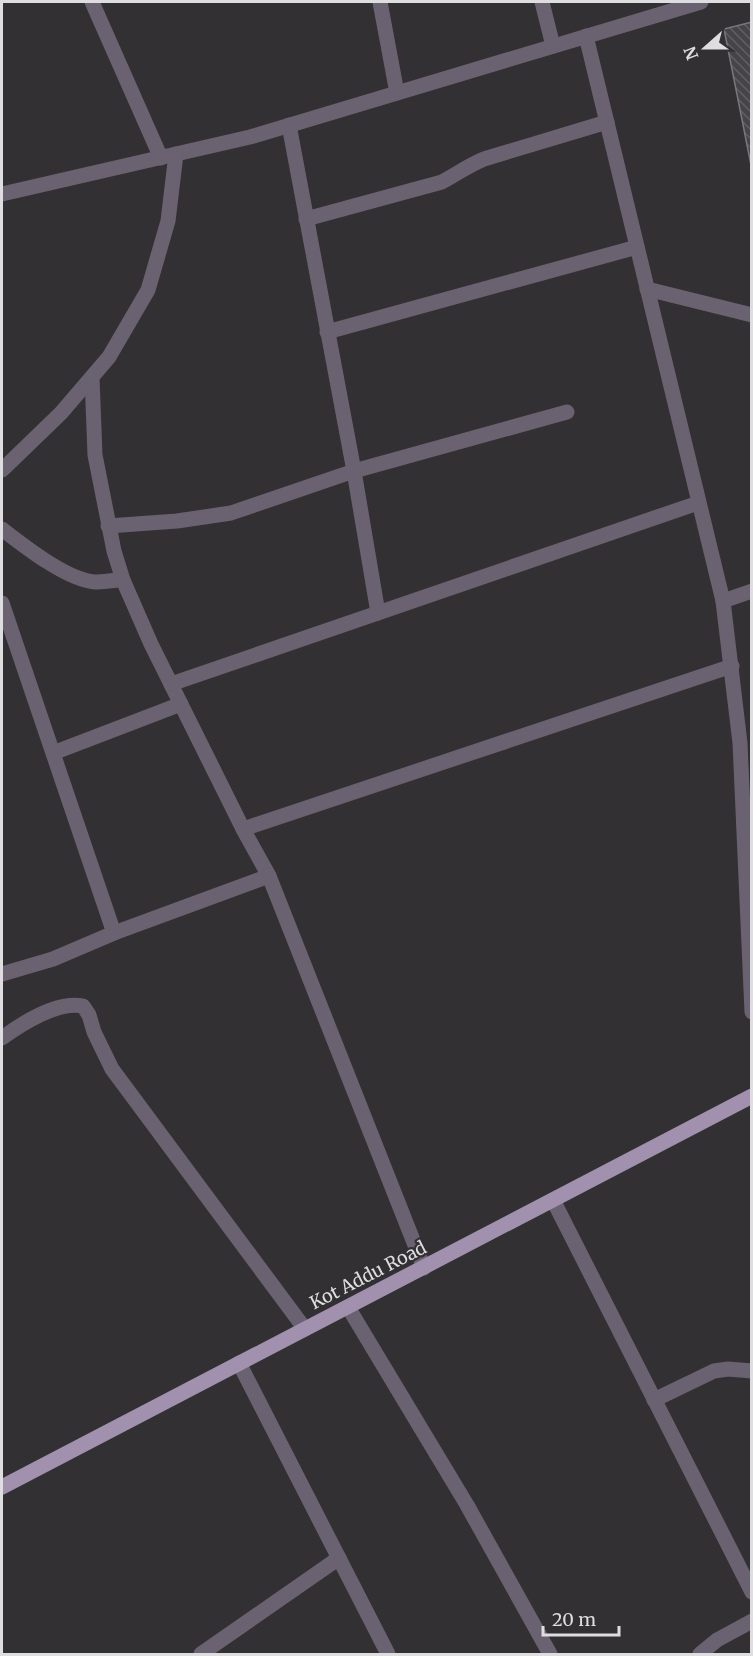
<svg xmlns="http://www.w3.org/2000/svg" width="753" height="1656" font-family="Merriweather,serif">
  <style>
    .building { fill: url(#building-back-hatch); stroke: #79777b; stroke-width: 1.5 }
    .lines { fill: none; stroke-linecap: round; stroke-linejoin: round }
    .minor { stroke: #6a6270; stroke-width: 15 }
    .major { stroke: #a291ae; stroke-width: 15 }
    .labels { text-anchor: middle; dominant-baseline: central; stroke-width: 4.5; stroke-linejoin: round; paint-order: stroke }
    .street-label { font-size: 18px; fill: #dedddf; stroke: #323033 }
  </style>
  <defs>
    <pattern id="building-back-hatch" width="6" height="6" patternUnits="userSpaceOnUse" patternTransform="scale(1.5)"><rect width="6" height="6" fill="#464448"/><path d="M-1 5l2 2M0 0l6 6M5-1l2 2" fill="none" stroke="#605f62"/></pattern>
  </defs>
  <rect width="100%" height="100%" fill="#323033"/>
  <path class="building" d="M 752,22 L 752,170 L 724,29 Z"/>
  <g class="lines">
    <g class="minor">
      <path d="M 92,2 L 161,158"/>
      <path d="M 380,2 L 397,93"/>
      <path d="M 542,2 L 553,46"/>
      <path d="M 586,36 L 723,601 L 740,743 L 752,1012"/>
      <path d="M 289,125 L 354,471 L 378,613"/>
      <path d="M 2,194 L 250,137 L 701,2"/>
      <path d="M 306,219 L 442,182 C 457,174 469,165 484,159 L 607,122"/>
      <path d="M 647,289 L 752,315"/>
      <path d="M 327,332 L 637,247"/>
      <path d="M 92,377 L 95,455 L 114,551 L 123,580 L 151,644 L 243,829 L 269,876 L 424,1268"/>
      <path d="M 2,470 L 61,413 L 109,357 L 148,290 L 168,221 L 176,154"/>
      <path d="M 108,526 L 177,521 L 231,513 L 354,471 L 567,412"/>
      <path d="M 2,529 C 24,546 67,580 95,582 C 104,582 114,580 123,580"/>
      <path d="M 723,601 L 752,591"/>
      <path d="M 2,603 L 114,933"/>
      <path d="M 171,684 L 698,503"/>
      <path d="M 53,753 L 181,704"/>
      <path d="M 243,829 L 732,666"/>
      <path d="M 2,974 L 53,959 L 114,933 L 269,876"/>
      <path d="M 2,1038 C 21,1024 57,1001 83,1006 L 89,1015 L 94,1032 L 112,1069 L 305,1329"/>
      <path d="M 553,1200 L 752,1592"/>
      <path d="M 348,1307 L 467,1505 L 550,1654"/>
      <path d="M 239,1363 L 388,1654"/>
      <path d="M 654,1400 L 714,1371 L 728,1369 L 752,1371"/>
      <path d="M 201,1654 L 339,1558"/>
      <path d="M 700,1654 L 717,1640 L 752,1621"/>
    </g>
    <path class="major" d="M 2,1487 L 752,1096"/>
  </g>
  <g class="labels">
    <g class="street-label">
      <text transform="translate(368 1275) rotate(-27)">Kot Addu Road</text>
    </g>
  </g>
  <rect width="753" height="1656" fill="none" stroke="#dedddf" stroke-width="6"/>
  <g transform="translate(705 48) rotate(249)" stroke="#323033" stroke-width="4.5" paint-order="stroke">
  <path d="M0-4.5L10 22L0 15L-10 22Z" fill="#dedddf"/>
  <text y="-9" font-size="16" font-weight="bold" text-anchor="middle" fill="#dedddf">N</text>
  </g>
  <path d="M543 1626v9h76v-9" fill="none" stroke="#dedddf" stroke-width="3"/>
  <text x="552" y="1626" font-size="18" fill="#dedddf" stroke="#323033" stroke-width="4.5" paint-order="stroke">20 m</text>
</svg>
